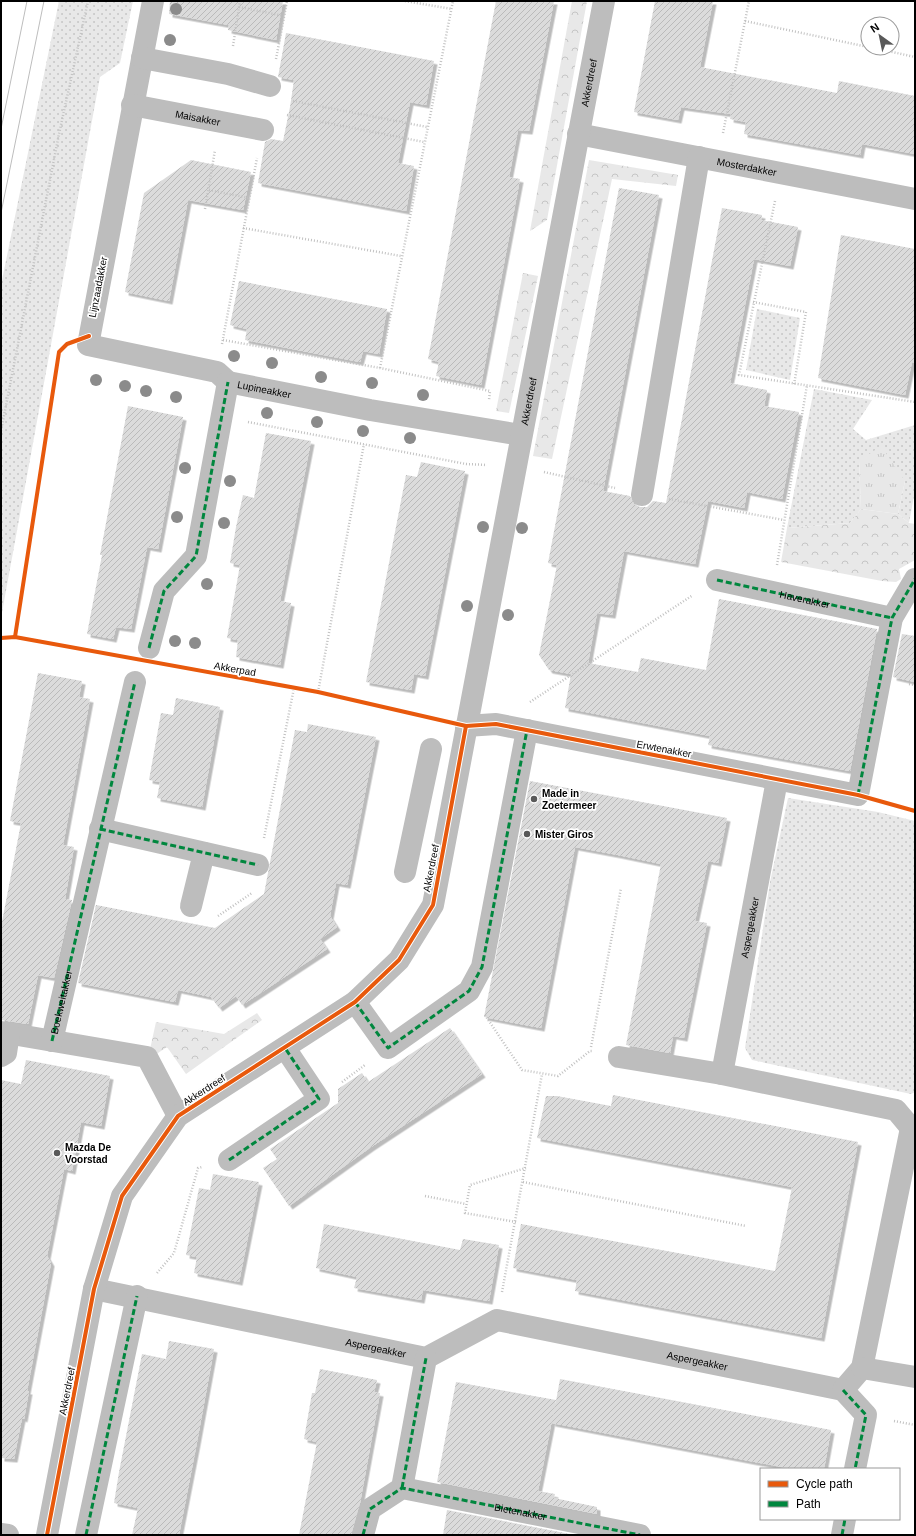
<svg xmlns="http://www.w3.org/2000/svg" width="916" height="1536" font-family="Helvetica,sans-serif">
  <style>
    .grass { fill: url(#grass-dots) }
    .forest { fill: url(#forest-crowns) }
    .park { fill: url(#park-tufts) }
    .building { fill: url(#building-hatch); filter: url(#shadow) }
    .lines { fill: none; stroke-linecap: round; stroke-linejoin: round }
    .path { stroke: #c2c2c2; stroke-width: 2.5; stroke-dasharray: 1 2; stroke-linecap: butt }
    .minor { stroke: #bdbdbd; stroke-width: 22 }
    .tram { stroke: #bdbdbd; stroke-width: 1 }
    .quiet { stroke: #00873e; stroke-width: 3; stroke-dasharray: 6 3; stroke-linecap: butt }
    .cycleway-casing { stroke: #fff; stroke-width: 6 }
    .cycleway { stroke: #e8590c; stroke-width: 4 }
    .tree { fill: #8b8b8b }
    .poi-dot { fill: #595959; stroke: #fff; stroke-width: 1.5 }
    .labels { text-anchor: middle; dominant-baseline: central; stroke-width: 3.5; stroke-linejoin: round; paint-order: stroke }
    .street-label { font-size: 10px; fill: #000; stroke: #fff }
    .poi-label { font-size: 10px; font-weight: bold; fill: #000; stroke: #fff; text-anchor: start }
  </style>
  <defs>
    <pattern id="grass-dots" width="8" height="8" patternUnits="userSpaceOnUse"><rect width="8" height="8" fill="#e8e8e8"/><path d="M2 2h.1M6 6h.1" fill="none" stroke="#c5c5c5" stroke-width="1.8" stroke-linecap="round"/></pattern>
    <pattern id="forest-crowns" width="20" height="18" patternUnits="userSpaceOnUse"><rect width="20" height="18" fill="#e8e8e8"/><path d="M2 6a3 3 0 1 1 6 0M12 15a3 3 0 1 1 6 0" fill="none" stroke="#c5c5c5"/></pattern>
    <pattern id="park-tufts" width="24" height="20" patternUnits="userSpaceOnUse"><rect width="24" height="20" fill="#e8e8e8"/><path d="M3 7l-1-3M5 7V3M7 7l1-3M15 17l-1-3M17 17v-4M19 17l1-3" fill="none" stroke="#c5c5c5"/></pattern>
    <pattern id="building-hatch" width="6" height="6" patternUnits="userSpaceOnUse"><rect width="6" height="6" fill="#dbdbdb"/><path d="M-1 1l2-2M0 6l6-6M5 7l2-2" fill="none" stroke="#bababa"/></pattern>
    <filter id="shadow"><feDropShadow dx="3.5" dy="3.5" stdDeviation="0" flood-color="#0004"/></filter>
  </defs>
  <rect width="100%" height="100%" fill="#fff"/>
  <g class="grass">
    <path d="M 59,1 L 133,1 L 120,63 L 100,77 L 1,618 L 1,285 Z"/>
    <path d="M 757,309 L 800,318 L 790,380 L 746,370 Z"/>
    <path d="M 814,389 L 872,400 L 853,429 L 866,440 L 915,425 L 915,491 L 909,523 L 898,514 L 905,481 L 859,461 L 861,509 L 850,523 L 787,528 Z"/>
    <path d="M 788,798 L 878,812 L 915,821 L 915,1007 L 913,1016 L 915,1018 L 915,1092 L 911,1094 L 752,1060 L 745,1048 L 770,882 Z"/>
  </g>
  <g class="forest">
    <path d="M 572,1 L 587,1 L 547,220 L 530,231 Z"/>
    <path d="M 589,160 L 678,175 L 676,186 L 612,179 L 552,459 L 533,456 Z"/>
    <path d="M 523,273 L 538,276 L 509,413 L 496,411 Z"/>
    <path d="M 861,509 L 898,514 L 909,523 L 915,524 L 915,560 L 899,569 L 901,579 L 896,582 L 882,581 L 781,562 L 787,528 L 850,523 Z"/>
    <path d="M 257,1013 L 262,1020 L 186,1074 L 167,1047 L 152,1057 L 149,1054 L 156,1022 L 224,1034 Z"/>
  </g>
  <path class="park" d="M 881,446 L 905,481 L 898,514 L 861,509 L 859,461 Z"/>
  <g class="building">
    <path d="M 170,1 L 283,1 L 276,40 L 228,30 L 229,25 L 169,14 Z"/>
    <path d="M 496,1 L 554,1 L 529,131 L 518,130 L 509,177 L 520,179 L 481,385 L 436,376 L 439,362 L 428,359 Z"/>
    <path d="M 655,1 L 713,1 L 700,67 L 837,93 L 839,81 L 915,96 L 915,154 L 862,144 L 860,155 L 744,134 L 746,122 L 730,119 L 731,114 L 681,107 L 678,120 L 634,112 Z"/>
    <path d="M 286,33 L 434,61 L 426,105 L 410,102 L 398,163 L 414,166 L 406,211 L 258,183 L 265,142 L 271,139 L 283,141 L 290,107 L 294,80 L 278,77 Z"/>
    <path d="M 191,160 L 251,172 L 243,210 L 188,200 L 169,301 L 125,292 L 144,193 Z"/>
    <path d="M 619,188 L 659,195 L 603,491 L 630,496 L 634,504 L 640,507 L 647,507 L 653,501 L 666,503 L 722,208 L 762,215 L 761,220 L 798,227 L 790,266 L 754,259 L 730,383 L 767,390 L 764,406 L 799,412 L 782,499 L 747,492 L 744,508 L 708,501 L 695,564 L 624,551 L 612,615 L 597,613 L 588,663 L 638,672 L 641,658 L 706,670 L 719,599 L 877,629 L 850,771 L 708,745 L 710,736 L 565,708 L 571,674 L 549,670 L 539,655 L 557,565 L 548,563 Z"/>
    <path d="M 841,235 L 915,249 L 915,363 L 912,362 L 905,395 L 818,378 Z"/>
    <path d="M 239,281 L 387,309 L 379,354 L 363,351 L 360,362 L 245,340 L 247,329 L 230,325 Z"/>
    <path d="M 128,406 L 183,417 L 158,549 L 147,547 L 131,629 L 116,627 L 113,639 L 87,634 L 102,555 L 100,555 Z"/>
    <path d="M 266,433 L 311,441 L 280,601 L 291,603 L 280,665 L 236,657 L 238,640 L 227,638 L 240,565 L 230,563 L 236,527 L 243,495 L 254,498 Z"/>
    <path d="M 421,462 L 465,471 L 425,676 L 414,674 L 411,690 L 366,682 L 406,475 L 417,477 Z"/>
    <path d="M 902,634 L 915,636 L 915,682 L 893,677 Z"/>
    <path d="M 38,673 L 82,681 L 79,697 L 90,699 L 63,845 L 74,847 L 65,899 L 72,900 L 54,978 L 38,975 L 28,1024 L 1,1020 L 1,927 L 21,823 L 10,821 Z"/>
    <path d="M 176,698 L 220,707 L 202,807 L 157,798 L 160,782 L 149,780 L 161,713 L 173,715 Z"/>
    <path d="M 308,724 L 376,737 L 347,885 L 336,883 L 330,916 L 337,927 L 320,939 L 327,949 L 242,1005 L 236,996 L 219,1008 L 211,997 L 178,990 L 175,1002 L 78,983 L 96,905 L 215,928 L 264,894 L 295,730 L 307,732 Z"/>
    <path d="M 530,781 L 727,818 L 718,863 L 708,861 L 695,921 L 707,923 L 684,1038 L 673,1036 L 670,1053 L 626,1045 L 661,864 L 618,855 L 575,847 L 541,1028 L 484,1017 Z"/>
    <path d="M 450,1028 L 482,1074 L 371,1147 L 289,1206 L 263,1168 L 277,1159 L 270,1149 L 338,1103 L 338,1089 L 362,1073 L 368,1082 Z"/>
    <path d="M 26,1060 L 110,1076 L 101,1126 L 81,1122 L 72,1171 L 64,1169 L 47,1256 L 51,1263 L 27,1391 L 29,1391 L 24,1419 L 22,1418 L 14,1459 L 1,1458 L 1,1080 L 21,1084 Z"/>
    <path d="M 613,1095 L 858,1142 L 821,1338 L 575,1291 L 577,1280 L 513,1268 L 521,1224 L 775,1271 L 792,1187 L 537,1138 L 546,1096 L 557,1096 L 611,1106 Z"/>
    <path d="M 213,1174 L 259,1182 L 239,1282 L 194,1273 L 197,1257 L 186,1255 L 199,1188 L 210,1190 Z"/>
    <path d="M 324,1224 L 460,1250 L 463,1239 L 499,1245 L 489,1301 L 423,1290 L 421,1300 L 354,1288 L 357,1277 L 316,1268 Z"/>
    <path d="M 169,1341 L 214,1349 L 197,1442 L 179,1535 L 132,1535 L 138,1508 L 114,1503 L 119,1472 L 142,1354 L 166,1359 Z"/>
    <path d="M 320,1369 L 377,1380 L 374,1392 L 380,1393 L 360,1503 L 351,1535 L 299,1535 L 317,1442 L 304,1439 L 312,1393 L 315,1393 Z"/>
    <path d="M 560,1379 L 831,1430 L 824,1469 L 792,1469 L 552,1423 Z"/>
    <path d="M 456,1382 L 556,1400 L 538,1491 L 555,1494 L 554,1498 L 597,1507 L 597,1514 L 437,1482 Z"/>
    <path d="M 447,1510 L 575,1535 L 443,1535 Z"/>
  </g>
  <g class="lines">
    <g class="path">
      <path d="M 405,1 L 452,9"/>
      <path d="M 239,7 L 284,16"/>
      <path d="M 745,21 L 868,47"/>
      <path d="M 233,46 L 240,1"/>
      <path d="M 874,48 L 915,57"/>
      <path d="M 276,59 L 287,1"/>
      <path d="M 293,101 L 427,127"/>
      <path d="M 287,115 L 424,142"/>
      <path d="M 723,133 L 749,1"/>
      <path d="M 209,190 L 249,198"/>
      <path d="M 775,201 L 739,375 L 915,402"/>
      <path d="M 205,209 L 215,150"/>
      <path d="M 243,228 L 401,256"/>
      <path d="M 753,302 L 806,312 L 794,385"/>
      <path d="M 223,340 L 380,368 L 490,391 L 489,400"/>
      <path d="M 222,344 L 257,158"/>
      <path d="M 380,368 L 453,1"/>
      <path d="M 248,422 L 466,464 L 487,465"/>
      <path d="M 1,431 L 59,134 L 88,1"/>
      <path d="M 544,472 L 615,488"/>
      <path d="M 669,499 L 784,520"/>
      <path d="M 777,565 L 807,385"/>
      <path d="M 909,684 L 915,685"/>
      <path d="M 318,692 L 364,444"/>
      <path d="M 530,702 L 693,595"/>
      <path d="M 264,838 L 294,688"/>
      <path d="M 218,916 L 252,893"/>
      <path d="M 485,1015 L 522,1070 L 558,1076 L 590,1051 L 593,1051"/>
      <path d="M 591,1047 L 621,888"/>
      <path d="M 342,1082 L 365,1065"/>
      <path d="M 523,1182 L 746,1226"/>
      <path d="M 425,1196 L 466,1204"/>
      <path d="M 516,1222 L 465,1213 L 470,1185 L 526,1168"/>
      <path d="M 157,1273 L 174,1253 L 198,1168 L 202,1167"/>
      <path d="M 502,1292 L 542,1074"/>
      <path d="M 894,1421 L 915,1425"/>
    </g>
    <g class="minor">
      <path d="M 153,1 L 88,345 L 217,372 L 228,382"/>
      <path d="M 142,58 L 228,74 L 270,86"/>
      <path id="s1" d="M 132,105 L 263,130"/>
      <path id="s2" d="M 578,134 L 915,199"/>
      <path id="s3" d="M 228,382 L 370,410 L 521,435"/>
      <path d="M 642,495 L 699,157"/>
      <path d="M 717,580 L 892,618"/>
      <path d="M 149,648 L 164,591 L 196,556 L 228,382"/>
      <path d="M 466,726 L 496,724 L 858,795 L 892,618 L 915,579"/>
      <path d="M 100,829 L 258,865"/>
      <path d="M 405,872 L 431,749"/>
      <path d="M 191,906 L 204,853"/>
      <path d="M 355,1002 L 388,1048 L 469,991 L 482,967 L 527,730"/>
      <path d="M 1,1032 L 147,1057 L 178,1116"/>
      <path id="s4" d="M 52,1041 L 135,682"/>
      <path d="M 1,1056 L 6,1053 L 9,1033"/>
      <path d="M 619,1057 L 722,1074"/>
      <path d="M 229,1160 L 319,1099 L 285,1048"/>
      <path id="s5" d="M 94,1289 L 426,1358 L 497,1320 L 843,1390 L 862,1368 L 911,1128 L 896,1110 L 722,1074 L 777,780"/>
      <path d="M 862,1368 L 915,1377"/>
      <path d="M 843,1390 L 866,1415 L 855,1469"/>
      <path d="M 402,1488 L 426,1358"/>
      <path d="M 1,1534 L 8,1535"/>
      <path id="s6" d="M 47,1535 L 94,1289 L 122,1196 L 178,1116 L 355,1002 L 399,960 L 433,905 L 604,1"/>
      <path d="M 86,1535 L 137,1296"/>
      <path id="s7" d="M 363,1535 L 370,1509 L 402,1488 L 640,1535"/>
      <path d="M 842,1535 L 845,1519"/>
    </g>
    <g class="tram">
      <path d="M 1,129 L 27,1"/>
      <path d="M 1,213 L 44,1"/>
    </g>
    <g class="quiet">
      <path id="s8" d="M 717,580 L 892,618"/>
      <path d="M 149,648 L 164,591 L 196,556 L 228,382"/>
      <path d="M 858,795 L 892,618 L 915,579"/>
      <path d="M 100,829 L 258,865"/>
      <path d="M 355,1002 L 388,1048 L 469,991 L 482,967 L 527,730"/>
      <path d="M 52,1041 L 135,682"/>
      <path d="M 229,1160 L 319,1099 L 285,1048"/>
      <path d="M 843,1390 L 866,1415 L 855,1469"/>
      <path d="M 402,1488 L 426,1358"/>
      <path d="M 86,1535 L 137,1296"/>
      <path d="M 363,1535 L 370,1509 L 402,1488 L 640,1535"/>
      <path d="M 842,1535 L 845,1519"/>
    </g>
    <g class="cycleway-casing">
      <g id="cycleway">
        <path d="M 15,637 L 59,352 L 67,344 L 89,336"/>
        <path d="M 1,638 L 15,637 L 318,692 L 466,726 L 496,724 L 858,795 L 915,811"/>
        <path d="M 47,1535 L 94,1289 L 122,1196 L 178,1116 L 355,1002 L 399,960 L 433,905 L 466,726"/>
      </g>
    </g>
    <use href="#cycleway" class="cycleway"/>
  </g>
  <g class="tree">
    <circle cx="176" cy="9" r="6"/>
    <circle cx="170" cy="40" r="6"/>
    <circle cx="234" cy="356" r="6"/>
    <circle cx="272" cy="363" r="6"/>
    <circle cx="321" cy="377" r="6"/>
    <circle cx="96" cy="380" r="6"/>
    <circle cx="372" cy="383" r="6"/>
    <circle cx="125" cy="386" r="6"/>
    <circle cx="146" cy="391" r="6"/>
    <circle cx="423" cy="395" r="6"/>
    <circle cx="176" cy="397" r="6"/>
    <circle cx="267" cy="413" r="6"/>
    <circle cx="317" cy="422" r="6"/>
    <circle cx="363" cy="431" r="6"/>
    <circle cx="410" cy="438" r="6"/>
    <circle cx="185" cy="468" r="6"/>
    <circle cx="230" cy="481" r="6"/>
    <circle cx="177" cy="517" r="6"/>
    <circle cx="224" cy="523" r="6"/>
    <circle cx="483" cy="527" r="6"/>
    <circle cx="522" cy="528" r="6"/>
    <circle cx="207" cy="584" r="6"/>
    <circle cx="467" cy="606" r="6"/>
    <circle cx="508" cy="615" r="6"/>
    <circle cx="175" cy="641" r="6"/>
    <circle cx="195" cy="643" r="6"/>
  </g>
  <g class="poi-dot">
    <circle cx="534" cy="799" r="4"/>
    <circle cx="527" cy="834" r="4"/>
    <circle cx="57" cy="1153" r="4"/>
  </g>
  <g class="labels">
    <g class="street-label">
      <text stroke="none"><textPath href="#s6" startOffset="1618">Akkerdreef</textPath></text>
      <text stroke="none"><textPath href="#s1" startOffset="67">Maisakker</textPath></text>
      <text stroke="none"><textPath href="#s2" startOffset="172">Mosterdakker</textPath></text>
      <text transform="translate(98 287) rotate(-79)">Lijnzaadakker</text>
      <text stroke="none"><textPath href="#s3" startOffset="37">Lupineakker</textPath></text>
      <text stroke="none"><textPath href="#s6" startOffset="1294">Akkerdreef</textPath></text>
      <text stroke="none"><textPath href="#s8" startOffset="90">Haverakker</textPath></text>
      <text transform="translate(235 669) rotate(10)">Akkerpad</text>
      <text transform="translate(664 749) rotate(11)">Erwtenakker</text>
      <text transform="translate(431 868) rotate(-79)">Akkerdreef</text>
      <text stroke="none"><textPath href="#s5" startOffset="1397">Aspergeakker</textPath></text>
      <text stroke="none"><textPath href="#s4" startOffset="40">Boekweitakker</textPath></text>
      <text transform="translate(204 1090) rotate(-33)">Akkerdreef</text>
      <text stroke="none"><textPath href="#s5" startOffset="288">Aspergeakker</textPath></text>
      <text stroke="none"><textPath href="#s5" startOffset="624">Aspergeakker</textPath></text>
      <text transform="translate(67 1391) rotate(-79)">Akkerdreef</text>
      <text stroke="none"><textPath href="#s7" startOffset="186">Bietenakker</textPath></text>
    </g>
    <g class="poi-label">
      <text x="542" y="793">Made in<tspan x="542" dy="12">Zoetermeer</tspan></text>
      <text x="535" y="834">Mister Giros</text>
      <text x="65" y="1147">Mazda De<tspan x="65" dy="12">Voorstad</tspan></text>
    </g>
  </g>
  <rect width="916" height="1536" fill="none" stroke="#000000" stroke-width="4"/>
  <rect x="760" y="1468" width="140" height="52" fill="#ffffff" stroke="#999999"/>
  <rect x="768" y="1481" width="20" height="6" fill="#e8590c" stroke="#999999"/>
  <text x="796" y="1488" font-size="12" fill="#000000">Cycle path</text>
  <rect x="768" y="1501" width="20" height="6" fill="#00873e" stroke="#999999"/>
  <text x="796" y="1508" font-size="12" fill="#000000">Path</text>
  <g transform="translate(880 36) rotate(327)"><circle r="19" fill="#ffffff" stroke="#999999"/>
  <path d="M0-3L7 15L0 10L-7 15Z" fill="#595959"/>
  <text y="-6" font-size="11" font-weight="bold" text-anchor="middle" fill="#000000">N</text>
  </g>
</svg>
